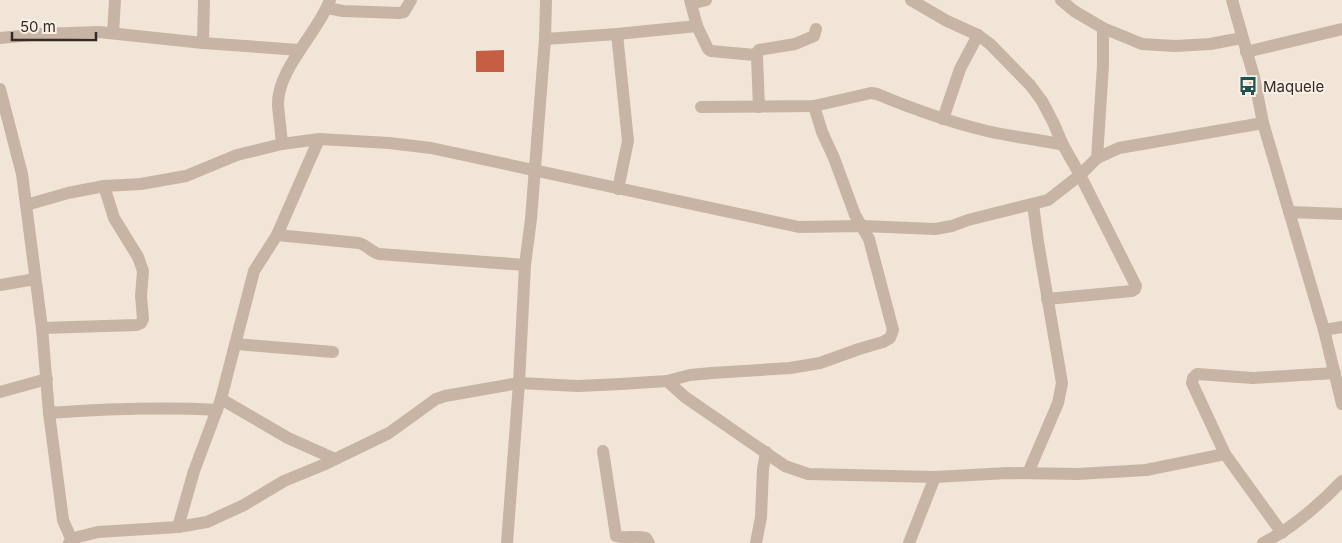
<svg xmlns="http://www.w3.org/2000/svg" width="1342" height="543" font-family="Inter,sans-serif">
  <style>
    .building { fill: #c55e42 }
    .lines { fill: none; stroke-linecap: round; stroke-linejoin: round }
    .minor { stroke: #c8b4a5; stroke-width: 12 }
    .tertiary { stroke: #c8b4a5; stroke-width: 12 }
    .labels { text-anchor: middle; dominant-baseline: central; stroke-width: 4; stroke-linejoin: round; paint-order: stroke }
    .poi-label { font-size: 15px; fill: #342a26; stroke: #f9efe4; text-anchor: start }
  </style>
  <rect width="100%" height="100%" fill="#f1e5d8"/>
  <path class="building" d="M 504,50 L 504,72 L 476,72 L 476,51 Z"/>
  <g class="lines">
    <g class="minor">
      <path d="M 690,0 L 697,26 L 708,49 L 711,51 L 755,55"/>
      <path d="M 911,0 L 947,21 L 978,35 L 990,44 L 1030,85 L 1042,101 L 1053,122 L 1063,145 L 1080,175 L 1136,286 L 1135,289 L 1132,291 L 1047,299"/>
      <path d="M 1061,0 L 1074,11 L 1103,28 L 1142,44 L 1175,46 L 1210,44 L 1242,38"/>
      <path d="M 691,4 L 706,0"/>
      <path d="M 327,8 L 343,11 L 399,13 L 404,12 L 411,0"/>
      <path d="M 113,33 L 115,0"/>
      <path d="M 617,34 L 628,141 L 618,189"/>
      <path d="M 0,38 L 41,34 L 99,32 L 203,43 L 300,50"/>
      <path d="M 545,39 L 617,34 L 697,26"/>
      <path d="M 203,43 L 204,0"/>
      <path d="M 1246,52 L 1342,29"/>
      <path d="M 755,55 L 759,50 L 795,44 L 814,36 L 816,29"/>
      <path d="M 755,55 L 757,57 L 759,107"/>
      <path d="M 0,89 L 22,174 L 42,328 L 49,413 L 63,520 L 73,543"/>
      <path d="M 701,107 L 814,106 L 871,93 L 877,94 C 913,109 949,122 987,131 C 1012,137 1038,139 1063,145"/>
      <path d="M 943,119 L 960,69 L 978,35"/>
      <path d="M 282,144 C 281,131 279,118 278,105 C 277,69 318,33 330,0"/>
      <path d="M 1097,158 L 1103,65 L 1103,28"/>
      <path d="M 26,205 L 68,193 L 104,186 L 141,184 L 186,176 L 237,155 L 282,144 L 319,139 L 389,143 L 431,148 L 799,227 L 862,226 L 935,229 L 952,226 L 968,220 L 1048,200 L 1080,175 L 1097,158 L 1119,148 L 1263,123"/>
      <path d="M 1289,212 L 1342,214"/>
      <path d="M 277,235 L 359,243 C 367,245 371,252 379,254 L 525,265"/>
      <path d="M 0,285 L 35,279"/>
      <path d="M 42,328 L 137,325 L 141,323 L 143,319 L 141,296 L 143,271 L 138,257 L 114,218 L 104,186"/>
      <path d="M 1324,330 L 1342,327"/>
      <path d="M 236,344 L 333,352"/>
      <path d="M 667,381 L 685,397 L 785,466 L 808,474 L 935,477 L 1008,473 L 1078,474 L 1146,470 L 1225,454"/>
      <path d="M 0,392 L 47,379"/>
      <path d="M 221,399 L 288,438 L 335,459"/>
      <path d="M 49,413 C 105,409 161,407 217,410"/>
      <path d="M 603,451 L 616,536 C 626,539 636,535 646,538 L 649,543"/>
      <path d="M 1028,473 L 1058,403 L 1062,383 L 1038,242 L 1033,204"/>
      <path d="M 178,527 L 194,471 L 221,399 L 254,271 L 277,235 L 319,139"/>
      <path d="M 1282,533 L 1225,454 L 1192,383 L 1193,378 L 1197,374 L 1253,378 L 1335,373"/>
      <path d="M 69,543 L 78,537 L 98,532 L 178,527 L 207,522 L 244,505 L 284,481 L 323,465 L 389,433 L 436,399 L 445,396 L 519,383 L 578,386 L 621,384 L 667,381 L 690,375 L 712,373 L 790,368 L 820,363 L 859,349 L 883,342 L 890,338 L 893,330 L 869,239 L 855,215 L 834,158 L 822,132 L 814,106"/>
      <path d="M 756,543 L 761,517 L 763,469 L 766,452"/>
      <path d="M 909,543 L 935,477"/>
      <path d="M 1263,543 C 1293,528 1319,505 1342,481"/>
    </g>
    <g class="tertiary">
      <path d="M 1232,0 L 1254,77 L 1263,123 L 1324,330 L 1342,404"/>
      <path d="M 507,543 L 519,383 L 525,265 L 531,219 L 545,39 L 546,0"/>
    </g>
  </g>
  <defs>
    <g id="bus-bare" transform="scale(1.5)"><path d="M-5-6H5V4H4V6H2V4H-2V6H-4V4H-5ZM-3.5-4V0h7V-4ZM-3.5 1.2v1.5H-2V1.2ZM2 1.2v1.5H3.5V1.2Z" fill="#1c5355" stroke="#f9efe4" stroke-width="2.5" paint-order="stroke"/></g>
  </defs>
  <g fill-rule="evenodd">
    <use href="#bus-bare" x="1248" y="86"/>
  </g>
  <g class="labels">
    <g class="poi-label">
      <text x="1263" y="86">Maquele</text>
    </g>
  </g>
  <path d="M12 32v8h84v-8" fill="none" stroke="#342a26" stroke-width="2.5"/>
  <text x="20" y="32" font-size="15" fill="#342a26" stroke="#f9efe4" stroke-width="4" paint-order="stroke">50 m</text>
</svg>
